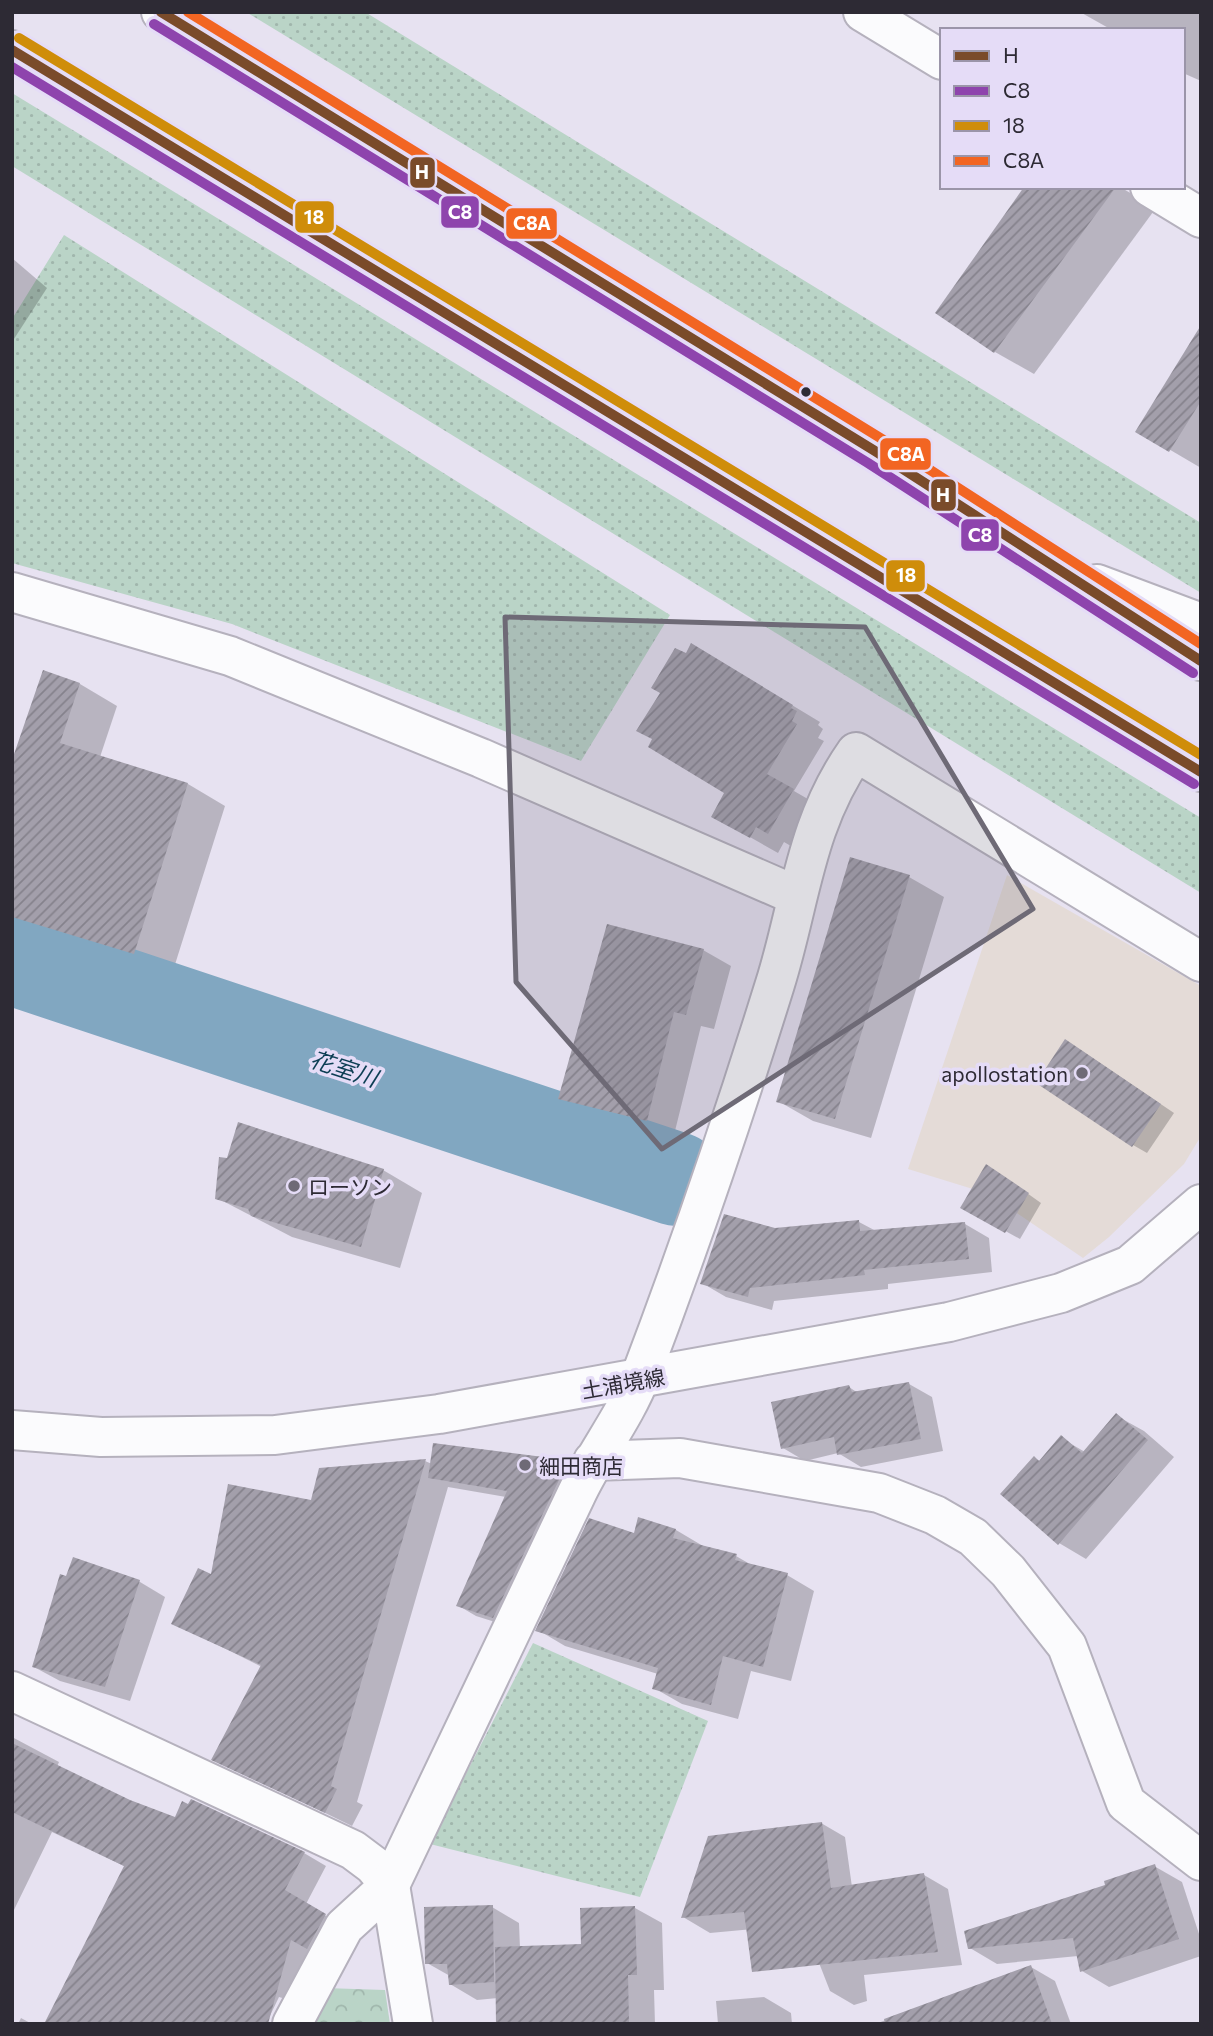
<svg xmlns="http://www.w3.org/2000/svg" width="1213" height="2036" font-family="Commissioner,'Noto Sans JP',sans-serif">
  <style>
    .commercial { fill: #e4dbd7 }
    .grass { fill: url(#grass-dots) }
    .park { fill: url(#park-crowns) }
    .shadow { fill: #0003 }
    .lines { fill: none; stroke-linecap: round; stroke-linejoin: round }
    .river { stroke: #81a7c1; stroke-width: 94 }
    .building { fill: url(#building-hatch) }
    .street-casing { stroke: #b5b1bd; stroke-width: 42 }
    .secondary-casing { stroke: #b5b1bd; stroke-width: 42 }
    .primary-casing { stroke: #b5b1bd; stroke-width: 42 }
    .street { stroke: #fbfbfd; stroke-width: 38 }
    .secondary { stroke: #fbfbfd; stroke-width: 38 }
    .primary { stroke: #fbfbfd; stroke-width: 38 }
    .bus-1-casing { stroke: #e5dcf7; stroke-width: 16 }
    .bus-2-casing { stroke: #e5dcf7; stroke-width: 16 }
    .bus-3-casing { stroke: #e5dcf7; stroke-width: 16 }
    .bus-4-casing { stroke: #e5dcf7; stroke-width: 16 }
    .bus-1 { stroke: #7a4b2a; stroke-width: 10 }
    .bus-2 { stroke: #8e44ad; stroke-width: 10 }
    .bus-3 { stroke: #cf8d0a; stroke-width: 10 }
    .bus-4 { stroke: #f26522; stroke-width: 10 }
    .marked { fill: #6e6a76; fill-opacity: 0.2; stroke: #6e6a76; stroke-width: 5; stroke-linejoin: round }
    .bus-dot { fill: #2d2a34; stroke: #e5dcf7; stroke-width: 2.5 }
    .poi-dot { fill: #6e6a76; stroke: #e5dcf7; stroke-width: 2.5 }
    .labels { text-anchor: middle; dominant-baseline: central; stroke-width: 7; stroke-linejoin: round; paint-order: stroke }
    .poi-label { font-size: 21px; fill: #2d2a34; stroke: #e5dcf7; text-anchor: start }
    .street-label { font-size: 21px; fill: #2d2a34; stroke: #e5dcf7 }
    .water-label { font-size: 23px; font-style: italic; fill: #0d3e54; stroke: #e5dcf7 }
    .line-badge { stroke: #e5dcf7; stroke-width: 2.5 }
    .badge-label { font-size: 19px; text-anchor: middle; font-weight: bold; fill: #fff }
  </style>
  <defs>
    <pattern id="grass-dots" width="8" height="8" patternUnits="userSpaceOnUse" patternTransform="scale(1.75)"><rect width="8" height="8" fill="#bad4c7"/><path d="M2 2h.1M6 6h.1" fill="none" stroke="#a0b6ac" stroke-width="1.8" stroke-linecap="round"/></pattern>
    <pattern id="park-crowns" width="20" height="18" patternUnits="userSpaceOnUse" patternTransform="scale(1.75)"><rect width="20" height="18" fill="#bad4c7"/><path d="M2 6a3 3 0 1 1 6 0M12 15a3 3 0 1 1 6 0" fill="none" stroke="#a0b6ac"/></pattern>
    <pattern id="building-hatch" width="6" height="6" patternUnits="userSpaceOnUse" patternTransform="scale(1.75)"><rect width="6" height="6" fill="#a39fab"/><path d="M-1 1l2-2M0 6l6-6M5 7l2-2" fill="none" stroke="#85828c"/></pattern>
  </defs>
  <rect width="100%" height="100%" fill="#e7e2f1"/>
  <path class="commercial" d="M 1007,875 L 1201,986 L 1201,1136 L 1184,1164 L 1109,1237 L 1083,1258 L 989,1194 L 908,1169 Z"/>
  <g class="grass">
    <path d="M 246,12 L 365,12 L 1201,523 L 1201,593 Z"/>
    <path d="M 12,93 L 1201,818 L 1201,893 L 12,166 Z"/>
    <path d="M 64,235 L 670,615 L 581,761 L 232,624 L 12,563 L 12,319 Z"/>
    <path d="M 533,1643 L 708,1721 L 640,1897 L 430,1844 Z"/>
  </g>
  <path class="park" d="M 325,1988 L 385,1990 L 390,2024 L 308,2024 Z"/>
  <g class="shadow">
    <path d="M 1080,12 L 1201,12 L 1201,81 L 1183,73 L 1183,30 L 1112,30 Z"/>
    <path d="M 1026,187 L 1120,187 L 1156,208 L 1034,374 L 995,352 Z"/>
    <path d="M 12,258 L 47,288 L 12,342 Z"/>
    <path d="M 1201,328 L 1201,468 L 1138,431 Z"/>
    <path d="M 687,655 L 719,661 L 820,722 L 818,725 L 823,729 L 818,738 L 824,741 L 794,791 L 820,806 L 796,849 L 784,842 L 778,853 L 741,832 Z"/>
    <path d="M 44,672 L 80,684 L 117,706 L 100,757 L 188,784 L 225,806 L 172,974 L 12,925 L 12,766 Z"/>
    <path d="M 909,877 L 944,897 L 871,1138 L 813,1121 L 778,1101 Z"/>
    <path d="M 703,950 L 731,966 L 714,1029 L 701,1026 L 674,1135 L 587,1114 L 560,1098 Z"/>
    <path d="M 1079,1049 L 1174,1113 L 1147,1153 L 1133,1145 Z"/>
    <path d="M 383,1170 L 422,1193 L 400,1268 L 292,1237 L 217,1198 Z"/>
    <path d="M 1000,1174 L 1041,1203 L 1020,1239 L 962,1207 Z"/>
    <path d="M 859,1222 L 876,1231 L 965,1224 L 989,1238 L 992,1272 L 888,1284 L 888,1289 L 774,1301 L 772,1310 L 726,1297 L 702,1283 L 775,1230 Z"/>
    <path d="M 909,1384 L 932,1397 L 943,1451 L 861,1467 L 838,1453 L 805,1461 L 783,1448 L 849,1387 L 858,1393 Z"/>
    <path d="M 1117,1416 L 1144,1431 L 1174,1457 L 1086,1559 L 1059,1543 L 1034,1458 L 1040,1461 L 1061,1438 L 1085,1452 Z"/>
    <path d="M 558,1460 L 576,1471 L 511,1627 L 476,1616 L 459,1606 L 506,1497 L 448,1487 L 357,1802 L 363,1805 L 352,1826 L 214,1759 L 262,1667 L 174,1623 L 213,1576 L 312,1502 L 425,1461 L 432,1464 Z"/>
    <path d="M 639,1519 L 676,1530 L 703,1546 L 736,1556 L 755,1567 L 787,1575 L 814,1591 L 791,1681 L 751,1671 L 738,1719 L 682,1704 L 654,1688 L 658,1674 L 565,1646 L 538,1630 L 635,1535 Z"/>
    <path d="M 74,1559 L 140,1582 L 165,1597 L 130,1701 L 60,1681 L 34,1667 Z"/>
    <path d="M 12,1737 L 59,1762 L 57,1767 L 129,1802 L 176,1820 L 304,1853 L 326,1866 L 306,1904 L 348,1929 L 299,2003 L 279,1997 L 266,2024 L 126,1867 L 52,1832 L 12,1914 Z"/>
    <path d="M 821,1823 L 845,1837 L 852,1887 L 924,1875 L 948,1889 L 962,1965 L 864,1975 L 867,2001 L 854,2005 L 830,1991 L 780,1863 L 784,1926 L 710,1933 L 683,1917 Z"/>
    <path d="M 1154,1866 L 1182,1882 L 1201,1940 L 1201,1956 L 1109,1987 L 1082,1971 L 1078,1956 L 997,1964 L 970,1948 Z"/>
    <path d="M 492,1907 L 519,1923 L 520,1948 L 582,1945 L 635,1908 L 662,1923 L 664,1990 L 654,1990 L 655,2024 L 498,2024 L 498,1998 L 477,2000 L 450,1984 L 450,1976 L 427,1963 Z"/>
    <path d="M 1031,1967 L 1055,1981 L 1071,2024 L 875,2024 Z"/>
    <path d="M 764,1997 L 791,2013 L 792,2024 L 718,2024 L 716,2001 Z"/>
    <path d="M 21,2018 L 32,2024 L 18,2024 Z"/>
  </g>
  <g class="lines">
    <path class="river" d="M 12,958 L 676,1179"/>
  </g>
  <g class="building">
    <path d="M 1024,187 L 1116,187 L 994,353 L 935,313 Z"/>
    <path d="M 1201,325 L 1201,401 L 1169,452 L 1135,432 Z"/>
    <path d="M 691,643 L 793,705 L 791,708 L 797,711 L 792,721 L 797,724 L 767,774 L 794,789 L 768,834 L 756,827 L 750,838 L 711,817 L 724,793 L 648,747 L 652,739 L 636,731 L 660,693 L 651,688 L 675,648 L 686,653 Z"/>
    <path d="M 43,670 L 80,683 L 60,743 L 188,783 L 134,954 L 12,917 L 12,760 Z"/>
    <path d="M 850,857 L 910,875 L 835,1119 L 776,1102 Z"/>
    <path d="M 607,924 L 704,949 L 686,1015 L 674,1012 L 647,1121 L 558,1099 Z"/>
    <path d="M 1065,1039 L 1161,1104 L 1132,1147 L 1036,1083 Z"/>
    <path d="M 238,1122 L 384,1169 L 361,1247 L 251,1216 L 248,1209 L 215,1199 L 219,1157 L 227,1158 Z"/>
    <path d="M 986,1164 L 1029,1193 L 1005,1233 L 960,1208 Z"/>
    <path d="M 724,1214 L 775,1228 L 859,1220 L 860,1231 L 965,1222 L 969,1259 L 864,1270 L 865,1275 L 750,1288 L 748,1297 L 700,1284 Z"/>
    <path d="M 909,1382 L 921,1439 L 837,1455 L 834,1437 L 781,1449 L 771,1402 L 849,1385 L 852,1392 Z"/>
    <path d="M 1116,1413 L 1148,1440 L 1058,1545 L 1000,1494 L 1034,1456 L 1039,1461 L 1061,1435 L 1082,1453 Z"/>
    <path d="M 433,1443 L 559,1459 L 559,1480 L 493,1618 L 456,1606 L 507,1491 L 428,1478 Z"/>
    <path d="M 426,1459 L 331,1786 L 337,1789 L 325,1813 L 211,1760 L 261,1665 L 171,1624 L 198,1568 L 211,1574 L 228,1484 L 311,1500 L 319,1468 Z"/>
    <path d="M 638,1517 L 676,1529 L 673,1538 L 737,1554 L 735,1560 L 788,1573 L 763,1667 L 723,1656 L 711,1705 L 652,1689 L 658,1668 L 535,1631 L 589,1518 L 634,1533 Z"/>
    <path d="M 73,1557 L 140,1580 L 105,1687 L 32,1667 L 60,1574 L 66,1576 Z"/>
    <path d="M 12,1743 L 130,1800 L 175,1817 L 182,1801 L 188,1804 L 191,1799 L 305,1852 L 285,1890 L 326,1914 L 307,1949 L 291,1940 L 268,2024 L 44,2024 L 124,1866 L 12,1812 Z"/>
    <path d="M 822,1822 L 831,1888 L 924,1873 L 938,1952 L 752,1972 L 744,1912 L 681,1918 L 708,1836 Z"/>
    <path d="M 1155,1864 L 1179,1939 L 1080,1972 L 1073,1938 L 968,1949 L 964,1931 L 1105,1885 L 1104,1881 Z"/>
    <path d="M 493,1905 L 494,1982 L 449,1985 L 447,1964 L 425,1964 L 424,1907 Z"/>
    <path d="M 635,1906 L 637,1975 L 628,1975 L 629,2024 L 496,2024 L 495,1947 L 581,1944 L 580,1908 Z"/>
    <path d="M 1031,1965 L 1052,2024 L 885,2024 L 884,2019 Z"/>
  </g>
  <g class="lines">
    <g class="street-casing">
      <g id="street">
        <path d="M 863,12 L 942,60"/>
        <path d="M 1150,187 L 1201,218"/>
        <path d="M 12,592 L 230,656 L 481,758 L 795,895"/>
        <path d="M 593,1461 L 680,1458 L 879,1493 L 935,1515 L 973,1537 L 1008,1571 L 1067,1646 L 1126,1803 L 1201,1861"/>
        <path d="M 12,1691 L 353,1850 L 373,1865 L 390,1885 L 413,2024"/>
        <path d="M 292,2024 L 344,1927 L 390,1885 C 452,1755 514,1625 576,1495 C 595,1454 625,1417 641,1375 C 690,1246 734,1116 775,984 C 801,901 804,826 856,752 L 1201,962"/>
      </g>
    </g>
    <g class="secondary-casing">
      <path id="secondary" d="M 1097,584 L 1201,623"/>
    </g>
    <g class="primary-casing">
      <g id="primary">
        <path d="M 161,12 L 875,451 L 1201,661"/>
        <path d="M 12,50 L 1201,772"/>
        <path d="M 12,1430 L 101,1437 L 275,1435 L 439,1414 L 949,1322 L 1061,1293 L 1130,1265 L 1201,1204"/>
      </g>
    </g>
    <use href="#street" class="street"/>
    <use href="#secondary" class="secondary"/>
    <use href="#primary" class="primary"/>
    <g class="bus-1-casing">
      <g id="bus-1">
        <path d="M 161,12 L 875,451 L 1201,661"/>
        <path d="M 12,50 L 1201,772"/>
      </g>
    </g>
    <g class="bus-2-casing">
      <g id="bus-2">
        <path d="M 154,24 L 868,463 L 1193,673"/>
        <path d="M 12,67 L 1194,784"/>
      </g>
    </g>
    <g class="bus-3-casing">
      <path id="bus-3" d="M 19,38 L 1201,755"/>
    </g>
    <g class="bus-4-casing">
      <path id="bus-4" d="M 188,12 L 882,439 L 1201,644"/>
    </g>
    <use href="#bus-1" class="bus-1"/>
    <use href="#bus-2" class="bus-2"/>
    <use href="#bus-3" class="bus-3"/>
    <use href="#bus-4" class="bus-4"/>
  </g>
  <path class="marked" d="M 505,617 L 865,627 L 1033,909 L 662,1149 L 516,982 Z"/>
  <circle class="bus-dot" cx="806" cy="392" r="6"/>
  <g class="poi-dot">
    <circle cx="1082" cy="1073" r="7"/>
    <circle cx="294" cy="1186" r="7"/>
    <circle cx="525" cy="1465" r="7"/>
  </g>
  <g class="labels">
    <g class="poi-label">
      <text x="1068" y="1073" text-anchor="end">apollostation</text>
      <text x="308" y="1186">ローソン</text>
      <text x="539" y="1465">細田商店</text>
    </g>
    <g class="street-label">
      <text transform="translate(623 1383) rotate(-10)">土浦境線</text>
    </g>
    <g class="water-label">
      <text transform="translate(344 1068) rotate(18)">花室川</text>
    </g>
  </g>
  <g class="line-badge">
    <rect x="409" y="156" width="27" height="33" rx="7" fill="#7a4b2a"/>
    <rect x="440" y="195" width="40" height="34" rx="7" fill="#8e44ad"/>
    <rect x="294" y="200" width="41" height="34" rx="7" fill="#cf8d0a"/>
    <rect x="505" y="207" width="53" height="33" rx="7" fill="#f26522"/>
    <rect x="879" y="437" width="53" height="34" rx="7" fill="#f26522"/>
    <rect x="930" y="478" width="27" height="34" rx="7" fill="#7a4b2a"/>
    <rect x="960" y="518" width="40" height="34" rx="7" fill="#8e44ad"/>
    <rect x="885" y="559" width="41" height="34" rx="7" fill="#cf8d0a"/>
  </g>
  <g class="badge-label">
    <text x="422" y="179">H</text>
    <text x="460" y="219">C8</text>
    <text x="314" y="224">18</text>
    <text x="532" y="230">C8A</text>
    <text x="906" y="461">C8A</text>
    <text x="943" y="502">H</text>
    <text x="980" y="542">C8</text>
    <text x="906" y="582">18</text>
  </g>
  <rect width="1213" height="2036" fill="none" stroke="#2d2a34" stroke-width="28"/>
  <rect x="940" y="28" width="245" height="161" fill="#e5dcf7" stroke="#9b95a9" stroke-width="2"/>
  <rect x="954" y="51" width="35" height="10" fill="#7a4b2a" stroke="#9b95a9" stroke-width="2"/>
  <text x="1003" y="63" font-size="21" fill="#2d2a34">H</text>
  <rect x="954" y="86" width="35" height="10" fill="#8e44ad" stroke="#9b95a9" stroke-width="2"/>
  <text x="1003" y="98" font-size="21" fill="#2d2a34">C8</text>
  <rect x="954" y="121" width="35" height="10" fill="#cf8d0a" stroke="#9b95a9" stroke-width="2"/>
  <text x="1003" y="133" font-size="21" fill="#2d2a34">18</text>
  <rect x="954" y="156" width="35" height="10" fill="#f26522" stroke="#9b95a9" stroke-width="2"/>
  <text x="1003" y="168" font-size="21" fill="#2d2a34">C8A</text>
</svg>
